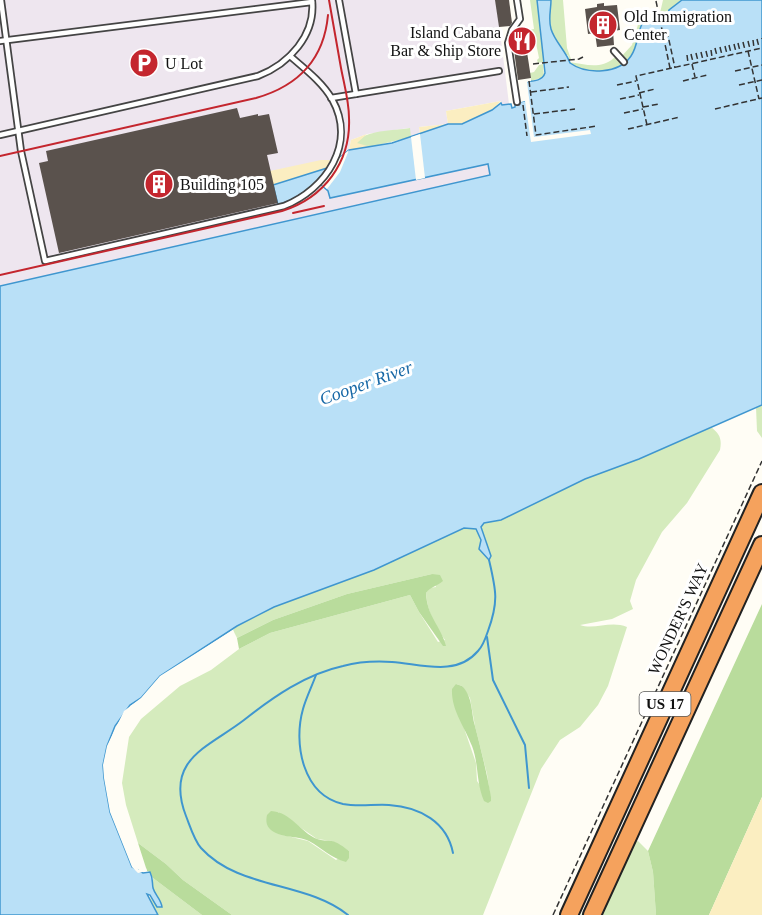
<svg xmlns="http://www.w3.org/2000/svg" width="762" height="915" font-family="Georgia,serif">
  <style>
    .industrial { fill: #eee6ef }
    .green { fill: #d5ebbd; fill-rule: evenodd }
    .forest { fill: #b9dc9c }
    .sand { fill: #fbeec1 }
    .water { fill: #b9e0f7; stroke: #3f96cf; stroke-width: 1.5 }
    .pier { fill: #fffdf5 }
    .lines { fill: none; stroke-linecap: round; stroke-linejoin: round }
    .stream { stroke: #3f96cf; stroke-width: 2 }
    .building { fill: #5a524d }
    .lane-casing { stroke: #444; stroke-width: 8 }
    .highway-casing { stroke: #222; stroke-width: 20 }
    .path { stroke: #333; stroke-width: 1.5; stroke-dasharray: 6 3; stroke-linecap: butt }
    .lane { stroke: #fff; stroke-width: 4.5 }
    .highway { stroke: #f5a25d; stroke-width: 16 }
    .rail { stroke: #c4262e; stroke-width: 2 }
    .labels { text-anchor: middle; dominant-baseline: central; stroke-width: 6; stroke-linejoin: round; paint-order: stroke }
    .shield { fill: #fff; stroke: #585858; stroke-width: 1.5 }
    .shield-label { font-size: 15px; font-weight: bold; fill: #111 }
    .poi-label { font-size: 16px; fill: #111; stroke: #fff; text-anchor: start }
    .street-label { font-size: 16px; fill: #111; stroke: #fff }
    .water-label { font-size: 18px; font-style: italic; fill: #1768a6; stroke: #fff }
  </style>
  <rect width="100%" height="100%" fill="#fffdf5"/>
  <path class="industrial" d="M 0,0 L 496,0 L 509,104 L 502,105 L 501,101 L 446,111 L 448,124 L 419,127 L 420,134 L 411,137 L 409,128 L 367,134 L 351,140 L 349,150 L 327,168 L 329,160 L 271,171 L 278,205 L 317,181 L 328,191 L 330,198 L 488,164 L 490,175 L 0,286 Z"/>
  <g class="green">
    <path d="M 530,0 L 563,0 L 567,48 L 571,59 L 569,59 L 568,55 L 544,59 L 543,62 L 538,63 L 537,60 L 539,58 L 535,38 L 528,30 L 534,29 Z"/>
    <path d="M 663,0 L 682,0 L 669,10 L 666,20 L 662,22 L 660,13 Z"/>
    <path d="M 639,21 L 642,24 C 637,34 638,46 631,56 C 620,74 586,75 570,63 L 569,62 C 585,64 600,70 614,58 L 620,58 L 632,45 Z"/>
    <path d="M 543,64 L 544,77 L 531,81 L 530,73 L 534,72 L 539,65 Z"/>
    <path d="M 410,128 L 411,137 L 361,149 L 356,144 C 364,129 394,131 410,128 Z"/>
    <path d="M 762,405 L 762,438 L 757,431 L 756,407 Z"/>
    <path d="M 711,427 C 720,434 722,439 720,450 L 687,503 L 662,532 L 636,580 L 630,601 L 633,609 L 612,619 L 580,625 C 595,630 611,620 627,627 L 608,686 L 598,705 L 580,727 L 560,740 L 541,769 L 483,915 L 232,915 L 183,880 L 166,864 L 138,843 L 126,805 L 122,783 L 129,737 L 141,719 L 180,686 L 211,670 L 239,649 L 270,633 L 410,595 L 419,612 L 438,642 L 445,640 C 435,626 427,611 426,593 L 429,588 L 436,587 L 432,574 L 347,594 L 273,620 L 237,638 L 233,630 L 237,626 L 274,607 L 374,570 L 464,528 L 476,529 L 481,540 L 479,549 L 489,560 L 491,556 L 481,527 L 484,523 L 501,520 L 585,479 L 639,459 ZM 456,684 L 462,686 L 470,698 L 475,726 L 487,774 L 491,801 L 477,781 L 476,763 L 465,731 ZM 278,812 L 317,839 L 332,841 L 349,851 L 336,860 L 308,841 L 279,834 Z"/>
    <path d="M 638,841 L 648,851 L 653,872 L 656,915 L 581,915 L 616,847 Z"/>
    <path d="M 153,878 L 202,915 L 158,915 L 146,893 L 159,908 L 153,888 Z"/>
  </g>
  <g class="forest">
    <path d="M 432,574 L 440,575 L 443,581 C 437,586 430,587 426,593 C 427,617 441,626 446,646 L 443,646 L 419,612 L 410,595 L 270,633 L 239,649 L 237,638 L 273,620 L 347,594 Z"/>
    <path d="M 762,604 L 762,797 L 709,915 L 656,915 L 653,872 L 648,851 Z"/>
    <path d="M 456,684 L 462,686 C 473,697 471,712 475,726 C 481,750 487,773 491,797 L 491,801 L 488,803 L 484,801 C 476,782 479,765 472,746 C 465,727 451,710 452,689 Z"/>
    <path d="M 271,811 C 291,812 300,832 317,839 C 322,841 327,840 332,841 C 337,842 344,847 349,851 L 349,858 L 346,862 C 331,858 322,848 309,841 C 297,835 279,839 269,828 C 266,824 266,820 267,815 Z"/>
    <path d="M 138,843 L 166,864 L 183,880 L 232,915 L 202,915 L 153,878 L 150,872 L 147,871 Z"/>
  </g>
  <g class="sand">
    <path d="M 501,101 L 492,110 L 471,121 L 462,124 L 448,124 L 420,134 L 419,127 L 448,124 L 446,111 Z"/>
    <path d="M 367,134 L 357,143 L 371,147 L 349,150 L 351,140 Z"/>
    <path d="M 321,160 L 330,160 L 327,168 L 273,185 L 270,171 Z"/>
    <path d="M 762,797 L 762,915 L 709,915 Z"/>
  </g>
  <path class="water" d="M 537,0 L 551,0 C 551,10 548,19 551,29 C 555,42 566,51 570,63 C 587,75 619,74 631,56 C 638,46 637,34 642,24 L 664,22 L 666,20 L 669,10 L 682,0 L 762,0 L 762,405 L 639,459 L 585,479 L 501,520 L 484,523 L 481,527 L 491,556 L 489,560 L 479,549 L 481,540 L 476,529 L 464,528 L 374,570 L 274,607 L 237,626 L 160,676 L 141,698 L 130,705 L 115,726 L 107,746 L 103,765 L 104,778 L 110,812 L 132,867 L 143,873 L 150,872 C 153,878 152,882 153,888 C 155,895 161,899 162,907 L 157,907 L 150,895 L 147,894 L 158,915 L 0,915 L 0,286 L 490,175 L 488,164 L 330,198 L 328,191 L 317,181 C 306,193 293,200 278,205 L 273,185 L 327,168 L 349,150 L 392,143 L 448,124 L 462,124 L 492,110 L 501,103 L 502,105 L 511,104 L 512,108 L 515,107 L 515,103 L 525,101 L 523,82 C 531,81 542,82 545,73 Z"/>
  <g class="pier">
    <path d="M 531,78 L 531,81 L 527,82 L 534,137 L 590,130 L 591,134 L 531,142 L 525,101 L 521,102 L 520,82 L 520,80 Z"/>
    <path d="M 420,134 L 425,178 L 416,180 L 411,137 Z"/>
    <path d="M 349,150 L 340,172 L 327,189 L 317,181 L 327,168 Z"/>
    <path d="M 233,630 L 234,633 L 162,678 L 143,700 L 126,713 L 110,747 L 106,765 L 108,787 L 113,811 L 134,865 L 139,870 L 146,868 L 147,871 L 138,873 L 132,867 L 110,812 L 104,778 L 103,765 L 107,746 L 124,711 L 141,698 L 160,676 Z"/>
  </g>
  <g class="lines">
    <g class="stream">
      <path d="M 487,637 L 493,680 L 525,745 L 529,788"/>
      <path d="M 316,675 C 312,686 306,698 303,709 C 293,744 303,795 343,804 C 358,807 374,804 389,805 C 420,807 447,822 453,853"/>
      <path d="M 348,915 C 306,881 239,890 201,848 C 194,840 190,826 186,816 C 164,759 209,747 244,720 C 273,697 306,674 343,666 C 358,662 377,661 392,662 C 421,664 456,677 478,651 C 483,646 486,637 488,631 C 499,601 496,590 489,560"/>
    </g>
  </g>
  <g class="building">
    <path d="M 495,0 L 509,0 L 512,23 L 510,26 L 499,27 Z"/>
    <path d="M 604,3 L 604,6 L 617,5 L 620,30 L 613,31 L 614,45 L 597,47 L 595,33 L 588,34 L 585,9 L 597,7 L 597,4 Z"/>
    <path d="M 525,39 L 531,78 L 518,80 L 513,43 L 513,41 Z"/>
    <path d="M 237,108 L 240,118 L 258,114 L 258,116 L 269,114 L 278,153 L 267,155 L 278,203 L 59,253 L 39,163 L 48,161 L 46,151 Z"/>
  </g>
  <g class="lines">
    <g class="lane-casing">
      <g id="lane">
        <path d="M 1,0 L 21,151 L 45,261 L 284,206 C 326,189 357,144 332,99 C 322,82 305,69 290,56"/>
        <path d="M 339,0 L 356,94"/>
        <path d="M 517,0 L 520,19 L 512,30 L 508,43 L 517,102"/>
        <path d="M 0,41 L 312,2"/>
        <path d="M 614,51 L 624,62"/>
        <path d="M 331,98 L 499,71"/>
        <path d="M 0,135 L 258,76 C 289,64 316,35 312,0"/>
      </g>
    </g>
    <g class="highway-casing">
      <g id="highway">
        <path d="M 569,915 L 762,493"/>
        <path d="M 592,915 L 762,545"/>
      </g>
    </g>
    <g class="path">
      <path d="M 656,1 L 670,68"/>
      <path d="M 667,31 L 675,68"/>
      <path d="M 762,38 L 762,39"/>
      <path d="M 757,39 L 759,47"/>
      <path d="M 753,40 L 754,48"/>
      <path d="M 748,41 L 750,49"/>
      <path d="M 743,42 L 745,50"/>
      <path d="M 738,43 L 740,51"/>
      <path d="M 734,44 L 736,52"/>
      <path d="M 729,45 L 731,53"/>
      <path d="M 725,46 L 727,54"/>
      <path d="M 720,47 L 722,55"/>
      <path d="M 715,48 L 717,56"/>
      <path d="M 711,50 L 712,57"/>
      <path d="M 706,51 L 708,59"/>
      <path d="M 748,51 L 759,99"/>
      <path d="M 701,52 L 703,60"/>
      <path d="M 696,53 L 698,61"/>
      <path d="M 691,54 L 693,62"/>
      <path d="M 687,55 L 688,63"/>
      <path d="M 533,64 L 579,59 L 583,57"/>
      <path d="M 692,64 L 695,77"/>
      <path d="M 735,71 L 762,65"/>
      <path d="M 529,81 L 536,135 L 597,126"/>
      <path d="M 683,81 L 707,75"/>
      <path d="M 617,85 L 636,81"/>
      <path d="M 739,85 L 762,80"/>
      <path d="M 531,92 L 569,87"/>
      <path d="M 639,93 L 655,89"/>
      <path d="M 620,99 L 639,95"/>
      <path d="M 523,105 L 527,136"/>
      <path d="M 643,107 L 659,104"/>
      <path d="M 715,109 L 762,98"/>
      <path d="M 624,113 L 643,109"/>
      <path d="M 534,114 L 575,109"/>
      <path d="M 647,125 L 636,76 L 762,48"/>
      <path d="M 628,129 L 680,117"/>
      <path d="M 553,915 L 762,461"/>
    </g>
    <use href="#lane" class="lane"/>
    <use href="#highway" class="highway"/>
    <g class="rail">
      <path d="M 0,156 L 256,98 C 298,86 324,59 328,15"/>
      <path d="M 293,213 L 324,206"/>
      <path d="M 0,275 L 282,211 C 324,198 351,162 349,118 C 349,101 344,84 341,68 C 337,45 333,23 329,0"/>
    </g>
  </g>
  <defs>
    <g id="building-disc" transform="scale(1.5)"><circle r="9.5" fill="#c4262e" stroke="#fff"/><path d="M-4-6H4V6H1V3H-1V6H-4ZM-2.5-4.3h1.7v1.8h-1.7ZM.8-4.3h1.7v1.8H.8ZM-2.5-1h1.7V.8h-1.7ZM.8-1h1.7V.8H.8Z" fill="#fff"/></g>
    <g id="restaurant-disc" transform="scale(1.5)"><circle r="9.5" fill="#c4262e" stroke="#fff"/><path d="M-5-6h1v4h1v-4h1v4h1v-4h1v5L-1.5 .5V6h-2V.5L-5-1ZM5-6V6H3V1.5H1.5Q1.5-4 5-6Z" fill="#fff"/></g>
    <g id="parking-disc" transform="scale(1.5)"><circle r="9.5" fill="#c4262e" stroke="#fff"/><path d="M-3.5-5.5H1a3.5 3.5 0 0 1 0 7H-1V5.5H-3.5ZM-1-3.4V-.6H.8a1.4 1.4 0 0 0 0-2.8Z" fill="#fff"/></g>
  </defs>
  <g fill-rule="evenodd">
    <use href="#building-disc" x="603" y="25"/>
    <use href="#restaurant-disc" x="522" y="41"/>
    <use href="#parking-disc" x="144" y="63"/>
    <use href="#building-disc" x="159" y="184"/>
  </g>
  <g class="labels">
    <rect class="shield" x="639.5" y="692" width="51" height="24" rx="4.5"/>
    <g class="shield-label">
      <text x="665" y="704">US 17</text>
    </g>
    <g class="poi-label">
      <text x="624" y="16">Old Immigration<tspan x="624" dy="18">Center</tspan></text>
      <text x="501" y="32" text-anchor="end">Island Cabana<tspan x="501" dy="18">Bar &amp; Ship Store</tspan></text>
      <text x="165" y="63">U Lot</text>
      <text x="180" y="184">Building 105</text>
    </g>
    <g class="street-label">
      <text transform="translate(678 619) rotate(-65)">WONDER'S WAY</text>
    </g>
    <g class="water-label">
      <text transform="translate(366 383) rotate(-20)">Cooper River</text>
    </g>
  </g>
</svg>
